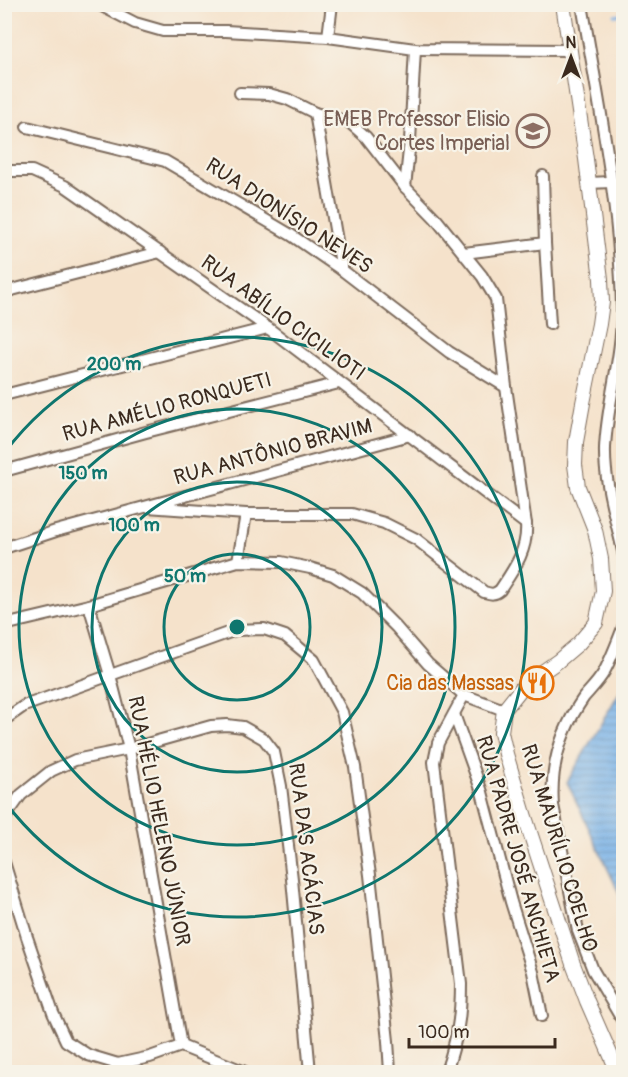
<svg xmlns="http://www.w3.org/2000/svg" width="628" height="1077" font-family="Pangolin,sans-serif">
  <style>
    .water { fill: url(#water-rules); stroke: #586d82; stroke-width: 1.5 }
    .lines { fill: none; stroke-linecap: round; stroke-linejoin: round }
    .stream { stroke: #76b0e7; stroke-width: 3 }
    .street-casing { stroke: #7c6a5b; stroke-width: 14 }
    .secondary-casing { stroke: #7c6a5b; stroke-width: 16 }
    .street { stroke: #fff; stroke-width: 10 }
    .secondary { stroke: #fff; stroke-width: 14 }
    .ring { fill: none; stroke: #0f766e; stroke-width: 3 }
    .labels { text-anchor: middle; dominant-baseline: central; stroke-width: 4.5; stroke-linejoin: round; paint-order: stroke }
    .education-label { font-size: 21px; fill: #785e54; stroke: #f7f3e8; text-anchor: end }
    .street-label { font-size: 21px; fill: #3b2a1e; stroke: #f7f3e8 }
    .food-label { font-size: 21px; fill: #c56008; stroke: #f7f3e8; text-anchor: end }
    .centre { fill: #0f766e; stroke: #f7f3e8; stroke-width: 3 }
    .ring-label { font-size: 18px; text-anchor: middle; font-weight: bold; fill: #0f766e; stroke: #f7f3e8; stroke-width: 4.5; stroke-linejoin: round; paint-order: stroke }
  </style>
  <defs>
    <pattern id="water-rules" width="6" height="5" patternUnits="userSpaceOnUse" patternTransform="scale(1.5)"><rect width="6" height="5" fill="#76b0e7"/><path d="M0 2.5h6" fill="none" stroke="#628fbb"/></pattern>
  </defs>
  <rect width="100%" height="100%" fill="#f7f3e8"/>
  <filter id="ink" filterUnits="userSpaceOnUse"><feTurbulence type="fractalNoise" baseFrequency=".0167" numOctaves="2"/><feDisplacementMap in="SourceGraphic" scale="12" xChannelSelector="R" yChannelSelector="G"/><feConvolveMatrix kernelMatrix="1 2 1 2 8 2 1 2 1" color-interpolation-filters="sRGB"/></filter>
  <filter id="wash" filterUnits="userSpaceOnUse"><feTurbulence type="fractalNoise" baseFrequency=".008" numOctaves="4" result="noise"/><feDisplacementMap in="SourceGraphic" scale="24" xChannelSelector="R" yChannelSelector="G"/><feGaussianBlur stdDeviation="1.35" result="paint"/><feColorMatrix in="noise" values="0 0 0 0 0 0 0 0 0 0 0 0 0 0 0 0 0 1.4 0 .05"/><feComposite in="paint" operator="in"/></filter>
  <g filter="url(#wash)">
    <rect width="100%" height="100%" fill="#f5e2cb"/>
    <path class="water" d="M 623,686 L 623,983 L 620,970 L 620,895 L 567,782 Z"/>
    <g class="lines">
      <path class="stream" d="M 615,15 L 624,14"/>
    </g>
  </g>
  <g filter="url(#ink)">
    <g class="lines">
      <g class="street-casing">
        <g id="street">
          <path d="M 98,4 L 135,23 L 163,31 L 226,31 L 328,37 L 415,49 L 569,50"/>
          <path d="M 582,4 C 599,105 620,206 622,308 C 623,356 607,401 605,448 C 604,484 617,522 624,556"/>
          <path d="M 328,37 L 332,4"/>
          <path d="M 315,113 L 342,270"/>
          <path d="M 27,127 L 165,161 L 291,235 L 342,270 L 449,352 L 506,387"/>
          <path d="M 4,171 L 32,171 L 65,186 L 268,328 L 526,524"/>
          <path d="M 543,176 L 545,243 L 550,324"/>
          <path d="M 589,183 L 611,182"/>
          <path d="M 405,187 L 410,141 L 415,49"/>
          <path d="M 464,253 L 545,243"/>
          <path d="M 4,292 L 160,252"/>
          <path d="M 4,395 L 268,328"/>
          <path d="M 4,471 L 146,432 L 339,383"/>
          <path d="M 147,507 L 246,514 L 352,514 L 384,523 L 416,539 L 484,592 C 491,594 494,595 500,590 C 514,569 528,550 526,524 L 506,387 L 496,299 L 482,276 L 436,219 L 405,187 L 366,137 L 349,122 L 315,113 L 287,99 L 269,94 L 240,93"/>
          <path d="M 4,548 L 56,531 L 410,435"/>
          <path d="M 238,561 L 246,514"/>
          <path d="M 89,605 L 110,675 L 129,749 L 181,1046"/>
          <path d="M 4,625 L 89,605 L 238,561 L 281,562 L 310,568 L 333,575 L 362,593 L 396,627 L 428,664 L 464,695 L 504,710"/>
          <path d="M 624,625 C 618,641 612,657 604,672 C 599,681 591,689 584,697 C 561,730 550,765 553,805 L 578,931 L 593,970 L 624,1023"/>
          <path d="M 454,714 L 482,792 L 511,902 L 533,972 L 542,1016"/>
          <path d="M 4,720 L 24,706 L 236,630 L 264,629 L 285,636 L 314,660 L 342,712 L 355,767 L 370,875 L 388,1041 L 390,1072"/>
          <path d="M 4,819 L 21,795 L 51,771 L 75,760 L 129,749 L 211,726 L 227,725 L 243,727 L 264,739 L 274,752 L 281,786 L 292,879 L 310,1072"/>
          <path d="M 4,862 L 27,937 L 53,1013 L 66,1041 L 88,1055 L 118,1064 L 150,1057 L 181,1046 L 245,1072"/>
          <path d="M 446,1072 C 457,1039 461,1019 461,984 L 434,762 L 438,743 L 464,695"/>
        </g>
      </g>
      <g class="secondary-casing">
        <path id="secondary" d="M 563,4 L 586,159 L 601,279 L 602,302 L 599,324 L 583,403 L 576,442 L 575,465 L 578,487 L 595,530 L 601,559 L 603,591 L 596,623 L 578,644 L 558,661 L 524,685 L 504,710 L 501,732 L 506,754 L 524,814 L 573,964 L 587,1001 L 618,1072"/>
      </g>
      <use href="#street" class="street"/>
      <use href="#secondary" class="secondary"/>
    </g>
  </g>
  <g class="ring">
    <circle cx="237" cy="627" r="73"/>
    <circle cx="237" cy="627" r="145"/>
    <circle cx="237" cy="627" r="218"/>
    <path d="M5 452A290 290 0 1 1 5 802"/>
  </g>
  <defs>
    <g id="school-ring" transform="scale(1.725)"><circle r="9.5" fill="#f7f3e8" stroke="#8d6e63" stroke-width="1.5"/><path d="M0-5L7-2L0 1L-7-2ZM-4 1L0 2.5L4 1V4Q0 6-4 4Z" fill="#8d6e63"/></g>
    <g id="restaurant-ring" transform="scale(1.725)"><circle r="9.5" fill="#f7f3e8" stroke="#e8710a" stroke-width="1.5"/><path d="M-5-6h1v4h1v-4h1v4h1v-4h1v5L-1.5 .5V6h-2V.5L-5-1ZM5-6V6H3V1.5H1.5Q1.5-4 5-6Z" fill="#e8710a"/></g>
  </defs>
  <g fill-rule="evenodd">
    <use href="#school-ring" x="533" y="131"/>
    <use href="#restaurant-ring" x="537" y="683"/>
  </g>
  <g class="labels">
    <g class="education-label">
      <text x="510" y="119">EMEB Professor Elisio<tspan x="510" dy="24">Cortes Imperial</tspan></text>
    </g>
    <g class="street-label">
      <text transform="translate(289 216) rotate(33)">RUA DIONÍSIO NEVES</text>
      <text transform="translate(283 318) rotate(36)">RUA ABÍLIO CICILIOTI</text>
      <text transform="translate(167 407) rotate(-15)">RUA AMÉLIO RONQUETI</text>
      <text transform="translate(273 452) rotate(-15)">RUA ANTÔNIO BRAVIM</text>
      <text transform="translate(159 821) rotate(79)">RUA HÉLIO HELENO JÚNIOR</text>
      <text transform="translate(559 848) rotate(73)">RUA MAURÍLIO COELHO</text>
      <text transform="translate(306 849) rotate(83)">RUA DAS ACÁCIAS</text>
      <text transform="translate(518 859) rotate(74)">RUA PADRE JOSÉ ANCHIETA</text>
    </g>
    <g class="food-label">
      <text x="514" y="683">Cia das Massas</text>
    </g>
  </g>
  <circle cx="237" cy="627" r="9" class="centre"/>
  <g class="ring-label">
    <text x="114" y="370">200 m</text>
    <text x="83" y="479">150 m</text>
    <text x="134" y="531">100 m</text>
    <text x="185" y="582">50 m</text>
  </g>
  <rect width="628" height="1077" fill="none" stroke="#f7f3e8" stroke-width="24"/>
  <g transform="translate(571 57)" stroke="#f7f3e8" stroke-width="4.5" paint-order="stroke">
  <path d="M0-4.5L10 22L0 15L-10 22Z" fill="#3b2a1e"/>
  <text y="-9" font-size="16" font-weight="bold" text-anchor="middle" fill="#3b2a1e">N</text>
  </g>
  <path d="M409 1038v9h146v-9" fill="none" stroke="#3b2a1e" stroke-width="3"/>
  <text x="418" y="1038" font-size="18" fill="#3b2a1e" stroke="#f7f3e8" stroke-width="4.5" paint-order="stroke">100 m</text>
</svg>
